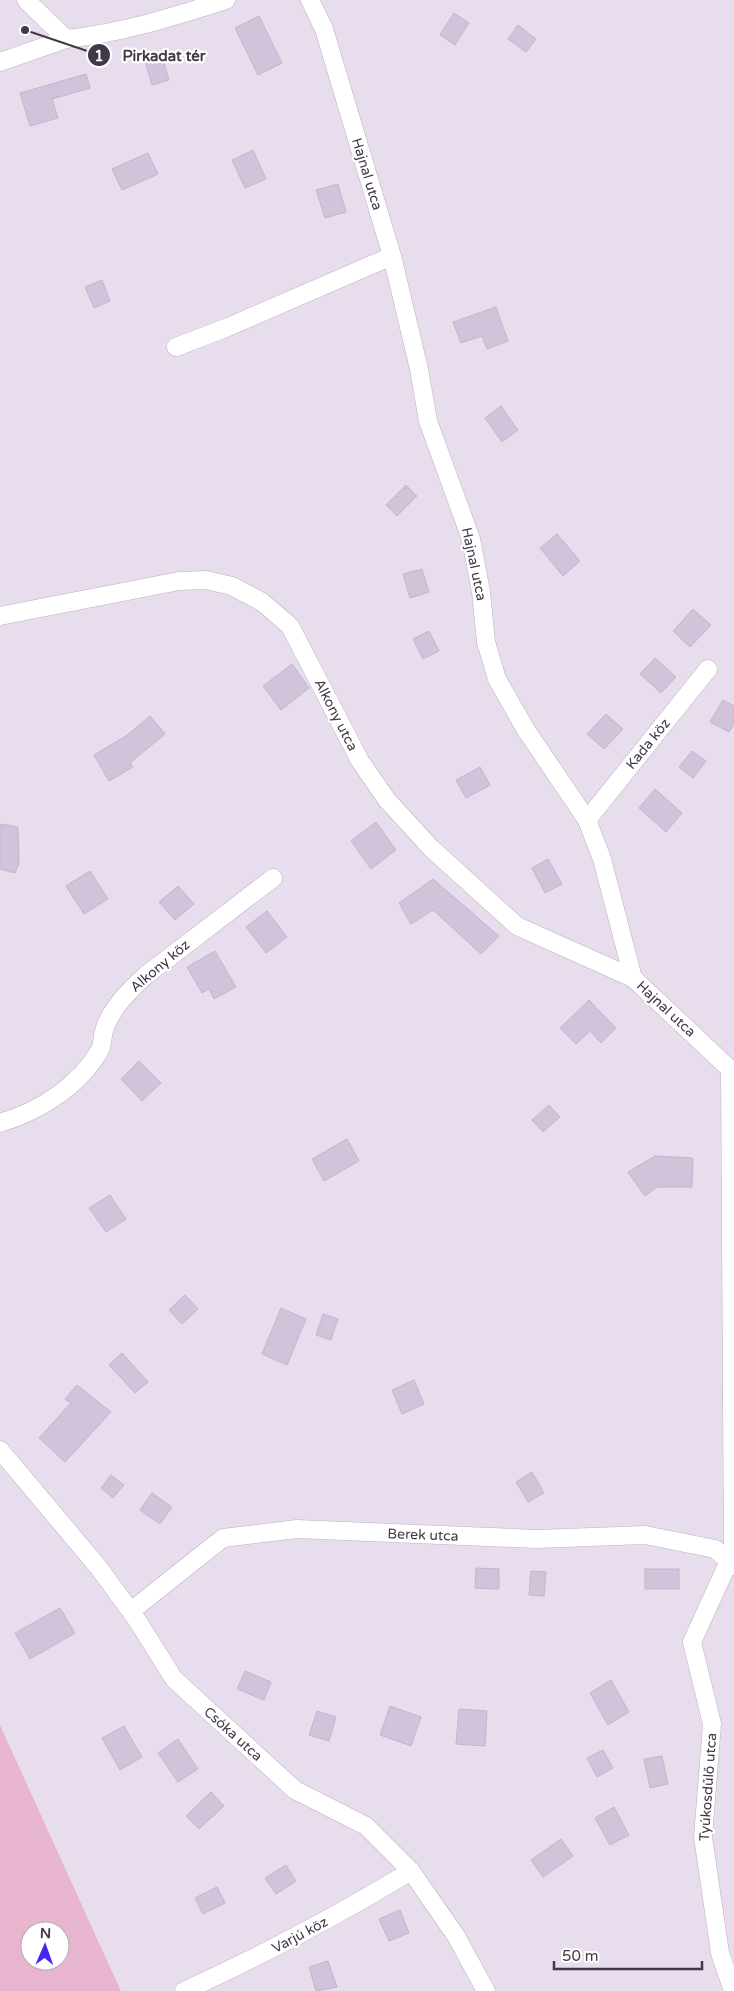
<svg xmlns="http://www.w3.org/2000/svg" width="734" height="1991" font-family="'Varela Round',sans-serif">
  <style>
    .residential { fill: #e8ddec }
    .green { fill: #e7b5ce; fill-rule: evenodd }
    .building { fill: #d1c3d9; stroke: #c6b3d0 }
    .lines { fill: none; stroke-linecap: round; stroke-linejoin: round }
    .minor-casing { stroke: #bdb0c3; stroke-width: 19 }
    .minor { stroke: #fff; stroke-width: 18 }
    .labels { text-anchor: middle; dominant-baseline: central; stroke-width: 4.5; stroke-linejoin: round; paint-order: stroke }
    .street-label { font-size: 14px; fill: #433848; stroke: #fff }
    .leader { fill: none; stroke: #433848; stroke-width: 2 }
    .callout-dot { fill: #433848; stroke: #fff; stroke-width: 2 }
    .mark-label { font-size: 15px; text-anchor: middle; font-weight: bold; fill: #fff }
    .callout-label { font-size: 15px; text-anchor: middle; font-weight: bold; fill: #433848; stroke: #fff; stroke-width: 4.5; stroke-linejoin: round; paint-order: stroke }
  </style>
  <rect width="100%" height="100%" fill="#f2eaf4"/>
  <path class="residential" d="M 0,0 L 734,0 L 734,1991 L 121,1991 L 0,1725 Z"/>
  <path class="green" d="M 0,1725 L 120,1989 L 121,1991 L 0,1991 ZM 30,1931 L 60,1931 L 60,1961 L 30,1961 Z"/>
  <g class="building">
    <path d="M 454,13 L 469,23 L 455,45 L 440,35 Z"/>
    <path d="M 259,16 L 282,63 L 258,75 L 235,28 Z"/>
    <path d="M 518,25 L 536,39 L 526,52 L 508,39 Z"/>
    <path d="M 162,56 L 169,80 L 152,85 L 145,61 Z"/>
    <path d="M 86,74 L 90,88 L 52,99 L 58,118 L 30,126 L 20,93 Z"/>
    <path d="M 253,150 L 266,179 L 245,188 L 232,160 Z"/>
    <path d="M 148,153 L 158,174 L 122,190 L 112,169 Z"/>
    <path d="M 338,184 L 346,212 L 325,218 L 316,190 Z"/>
    <path d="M 102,280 L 110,301 L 94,308 L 85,287 Z"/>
    <path d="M 496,307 L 508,341 L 487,349 L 482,336 L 461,343 L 453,322 Z"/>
    <path d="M 501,406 L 518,430 L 502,442 L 485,418 Z"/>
    <path d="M 406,485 L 417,496 L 397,516 L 386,505 Z"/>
    <path d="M 557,534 L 580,561 L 563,576 L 540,548 Z"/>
    <path d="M 422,569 L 429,592 L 410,598 L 403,574 Z"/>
    <path d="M 693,609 L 711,625 L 690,647 L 673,631 Z"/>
    <path d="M 429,631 L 439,651 L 423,659 L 413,639 Z"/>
    <path d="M 655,658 L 676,677 L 661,693 L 640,674 Z"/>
    <path d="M 292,664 L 309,688 L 281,710 L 263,686 Z"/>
    <path d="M 723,700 L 734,706 L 734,724 L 729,732 L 710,722 Z"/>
    <path d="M 606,714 L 623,729 L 604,749 L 587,734 Z"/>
    <path d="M 150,716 L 165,734 L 130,763 L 133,767 L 109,781 L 94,755 L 126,736 Z"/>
    <path d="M 692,751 L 706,761 L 693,778 L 679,767 Z"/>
    <path d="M 480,767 L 490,785 L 466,798 L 456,780 Z"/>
    <path d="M 655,789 L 682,813 L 666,832 L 639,808 Z"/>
    <path d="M 376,822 L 396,850 L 371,869 L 351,841 Z"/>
    <path d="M 0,824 L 18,827 L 19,863 L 15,873 L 0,869 Z"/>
    <path d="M 548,859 L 562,884 L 545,893 L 532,868 Z"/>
    <path d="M 90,871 L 108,899 L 84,914 L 66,886 Z"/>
    <path d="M 433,879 L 499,936 L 481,954 L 433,910 L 411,924 L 399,903 Z"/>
    <path d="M 178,886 L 194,904 L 175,920 L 159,902 Z"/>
    <path d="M 267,911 L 287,937 L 266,953 L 246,927 Z"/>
    <path d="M 215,951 L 236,987 L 214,999 L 209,989 L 202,993 L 187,967 Z"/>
    <path d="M 589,1000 L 616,1028 L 601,1043 L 590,1031 L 576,1044 L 560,1028 Z"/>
    <path d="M 139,1061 L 161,1083 L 142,1101 L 121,1079 Z"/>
    <path d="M 549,1105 L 560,1117 L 543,1132 L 532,1120 Z"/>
    <path d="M 347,1139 L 359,1161 L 324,1181 L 312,1159 Z"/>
    <path d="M 655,1156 L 693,1158 L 692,1187 L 657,1187 L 645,1196 L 628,1172 Z"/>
    <path d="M 110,1195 L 126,1219 L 106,1232 L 89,1208 Z"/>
    <path d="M 185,1295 L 198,1309 L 182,1324 L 169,1310 Z"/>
    <path d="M 281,1308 L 306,1319 L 287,1365 L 262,1354 Z"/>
    <path d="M 323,1314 L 338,1319 L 331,1340 L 316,1335 Z"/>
    <path d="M 122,1353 L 148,1382 L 135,1393 L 109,1365 Z"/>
    <path d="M 414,1380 L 424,1404 L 402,1414 L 392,1390 Z"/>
    <path d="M 77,1385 L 111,1412 L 65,1462 L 39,1438 L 71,1403 L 65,1399 Z"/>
    <path d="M 532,1472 L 544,1493 L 528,1502 L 516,1482 Z"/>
    <path d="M 111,1475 L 124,1485 L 113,1498 L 101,1488 Z"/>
    <path d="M 152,1493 L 172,1507 L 160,1524 L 140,1510 Z"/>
    <path d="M 476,1568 L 499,1569 L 499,1589 L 475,1588 Z"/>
    <rect x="645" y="1569" width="34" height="20"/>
    <path d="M 531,1571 L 546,1572 L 544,1596 L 529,1595 Z"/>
    <path d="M 60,1608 L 75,1633 L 30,1659 L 15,1633 Z"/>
    <path d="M 245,1671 L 271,1682 L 264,1700 L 237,1689 Z"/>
    <path d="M 611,1680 L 629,1712 L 608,1725 L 590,1693 Z"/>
    <path d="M 390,1706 L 421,1717 L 411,1746 L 380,1735 Z"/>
    <path d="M 459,1709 L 487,1711 L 485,1746 L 456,1744 Z"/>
    <path d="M 317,1711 L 336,1717 L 329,1741 L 309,1735 Z"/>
    <path d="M 124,1726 L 142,1757 L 120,1770 L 102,1738 Z"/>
    <path d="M 178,1739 L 198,1769 L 178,1782 L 158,1753 Z"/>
    <path d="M 603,1750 L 613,1768 L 597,1777 L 587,1758 Z"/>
    <path d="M 662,1756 L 668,1784 L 650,1788 L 644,1759 Z"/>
    <path d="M 211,1792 L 224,1806 L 199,1829 L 186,1816 Z"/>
    <path d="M 614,1807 L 629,1835 L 610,1845 L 595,1818 Z"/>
    <path d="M 561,1839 L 573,1856 L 543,1877 L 531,1860 Z"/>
    <path d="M 286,1865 L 296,1881 L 276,1894 L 265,1878 Z"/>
    <path d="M 217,1887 L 225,1903 L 203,1914 L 195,1898 Z"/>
    <path d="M 400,1910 L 409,1933 L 389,1941 L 379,1919 Z"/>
    <path d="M 328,1961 L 337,1987 L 316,1991 L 309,1967 Z"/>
  </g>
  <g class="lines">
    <g class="minor-casing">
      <g id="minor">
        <path d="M 26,0 L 66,39 C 122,33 173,17 226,0"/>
        <path d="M 310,0 L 324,29 L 392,256 L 419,369 L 428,421 L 471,539 L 481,592 L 486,642 L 497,679 L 526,730 L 587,820 L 602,859 L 633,978 L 734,1073"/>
        <path d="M 0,62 L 66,39"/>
        <path d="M 176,347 L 228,327 L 392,256"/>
        <path d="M 0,616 L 179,581 L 206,580 L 232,586 L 262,602 L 290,626 L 360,761 L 387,800 L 431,848 L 517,926 L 633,978"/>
        <path d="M 587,820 L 708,669"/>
        <path d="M 730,1069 L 733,1565"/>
        <path d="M 0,1123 C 40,1111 79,1086 100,1050 C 103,1044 102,1037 104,1031 C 110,1009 129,991 145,976 L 273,878"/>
        <path d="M 0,1450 L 99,1568 L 137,1620 L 174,1679 L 295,1790 L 366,1826 L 411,1871 L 456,1936 L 486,1991"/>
        <path d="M 729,1561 L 692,1642 L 712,1724 L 703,1837 L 720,1953 L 733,1991"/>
        <path d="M 131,1611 L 223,1538 L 297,1529 L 537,1539 L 645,1535 L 715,1549 L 734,1566"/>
        <path d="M 184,1991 C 263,1955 337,1916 411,1871"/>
      </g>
    </g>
    <use href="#minor" class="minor"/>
  </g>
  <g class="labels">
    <g class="street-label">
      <text transform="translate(367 174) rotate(73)">Hajnal utca</text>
      <text transform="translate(474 564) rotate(78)">Hajnal utca</text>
      <text transform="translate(336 715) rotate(63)">Alkony utca</text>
      <text transform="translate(648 744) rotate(-51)">Kada köz</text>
      <text transform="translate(160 966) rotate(-40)">Alkony köz</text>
      <text transform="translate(666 1009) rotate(43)">Hajnal utca</text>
      <text transform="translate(423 1535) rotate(2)">Berek utca</text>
      <text transform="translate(233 1734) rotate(42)">Csóka utca</text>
      <text transform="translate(708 1787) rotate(-86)">Tyúkosdűlő utca</text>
      <text transform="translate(300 1935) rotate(-28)">Varjú köz</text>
    </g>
  </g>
  <path class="leader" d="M25 30L99 55"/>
  <g class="callout-dot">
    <circle cx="25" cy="30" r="5"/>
    <circle cx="99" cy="55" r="12"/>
  </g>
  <g class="mark-label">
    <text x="99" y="61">1</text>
  </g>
  <g class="callout-label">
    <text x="164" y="61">Pirkadat tér</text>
  </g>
  <g transform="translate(45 1946) rotate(2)"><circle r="24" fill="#ffffff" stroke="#b4afb6"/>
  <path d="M0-4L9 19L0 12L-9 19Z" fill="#4b24f2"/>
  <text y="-8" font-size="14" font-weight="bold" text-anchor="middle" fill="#433848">N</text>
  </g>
  <path d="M554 1961v8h148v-8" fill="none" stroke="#433848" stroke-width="2.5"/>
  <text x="562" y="1961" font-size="15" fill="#433848" stroke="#ffffff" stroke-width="4" paint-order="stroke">50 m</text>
</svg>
